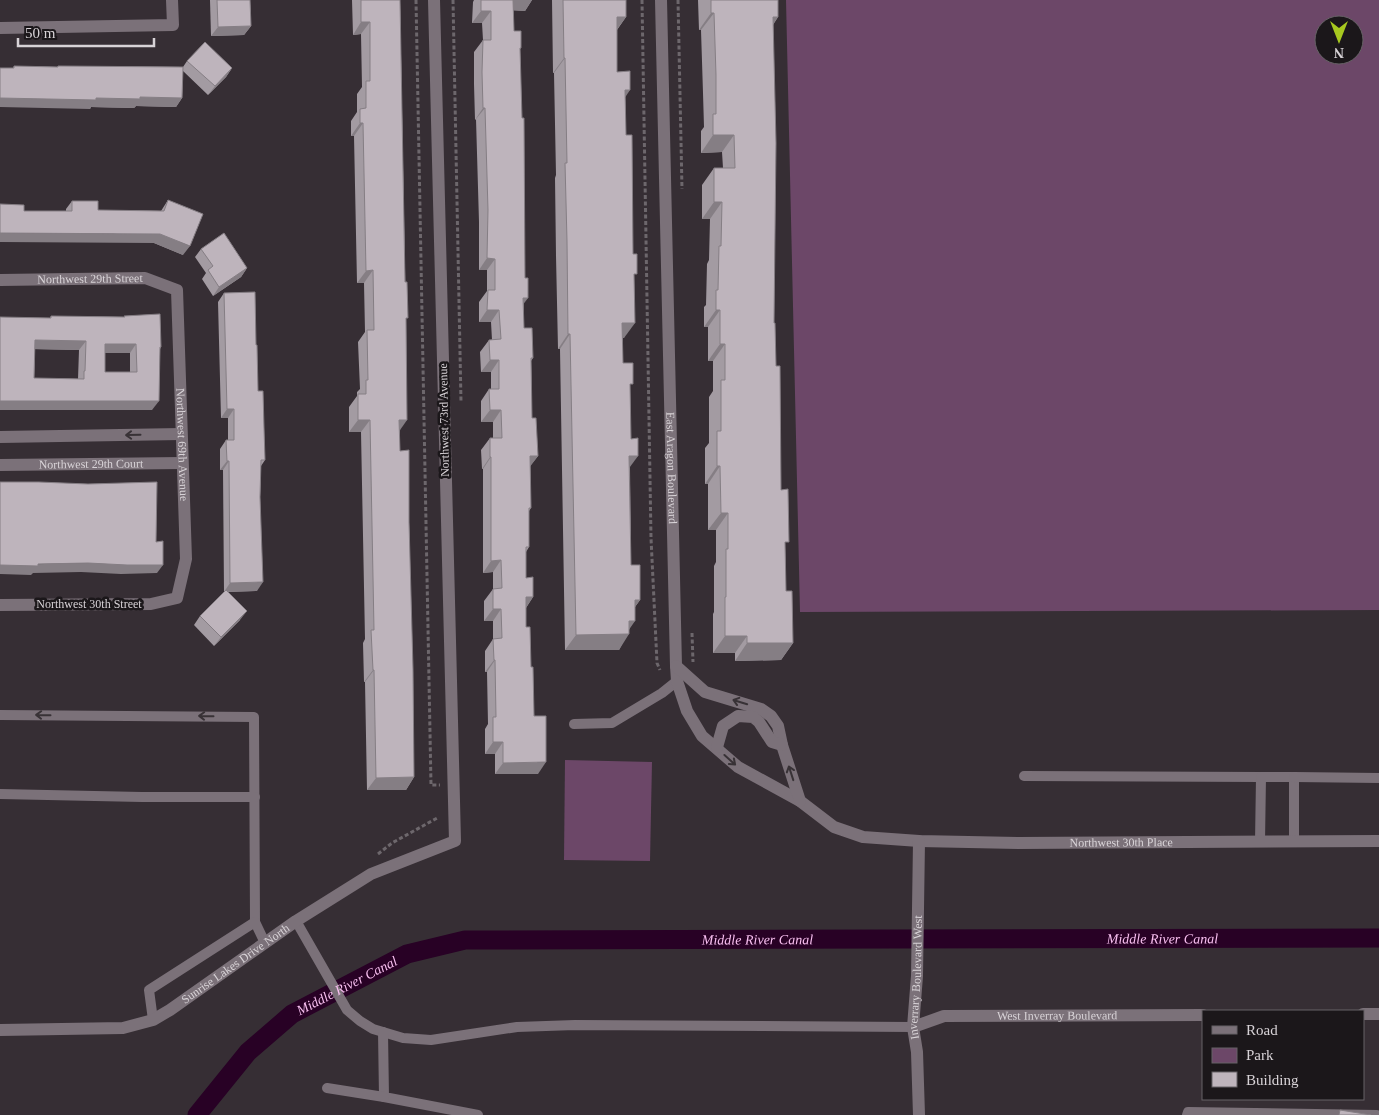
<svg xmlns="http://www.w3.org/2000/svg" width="1379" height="1115" font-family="'Times New Roman',serif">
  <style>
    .green { fill: #6c4768; fill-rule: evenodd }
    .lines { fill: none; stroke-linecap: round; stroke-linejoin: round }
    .canal { stroke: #280125; stroke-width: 19 }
    .path { stroke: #6d676c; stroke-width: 3; stroke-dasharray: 4 2.5; stroke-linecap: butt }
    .service { stroke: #7b7179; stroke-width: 10 }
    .minor { stroke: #7b7179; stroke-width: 12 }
    .wall { fill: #a39ba2; fill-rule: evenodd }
    .shaded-wall { fill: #857e84 }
    .building { fill: #beb4bc; stroke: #857e84; fill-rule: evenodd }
    .oneway { stroke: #383236 }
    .labels { text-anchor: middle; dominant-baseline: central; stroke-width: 5; stroke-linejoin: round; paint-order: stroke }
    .street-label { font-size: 12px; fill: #d8d3d7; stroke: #1b171a }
    .water-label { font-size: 14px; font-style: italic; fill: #f8bff0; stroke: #1b171a }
  </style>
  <rect width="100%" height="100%" fill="#362e34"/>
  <g class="green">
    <path d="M 786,0 L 1379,0 L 1379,610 L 800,612 ZM 1324,25 L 1354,25 L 1354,55 L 1324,55 Z"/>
    <path d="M 565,760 L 652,762 L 650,861 L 564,860 Z"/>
  </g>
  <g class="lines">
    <path class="canal" id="s1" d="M 197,1115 L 248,1052 L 292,1014 L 407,954 L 465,940 L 1379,938"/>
    <g class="path">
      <path d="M 416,0 L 431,785 L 440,785"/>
      <path d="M 453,0 L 461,402"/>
      <path d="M 642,0 L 651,538 L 657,663 L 660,670"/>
      <path d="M 678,0 L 682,189"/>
      <path d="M 692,633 L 693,662"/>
      <path d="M 378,854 L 392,843 L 439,817"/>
    </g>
    <g class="service">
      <path d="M 0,715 L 254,717 L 255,922"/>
      <path d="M 574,724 L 612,723 L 662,693 L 677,681"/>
      <path d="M 1024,776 L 1261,777 L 1260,842"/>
      <path d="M 1261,777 L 1294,777 L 1294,841"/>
      <path d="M 1294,777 L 1379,778"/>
      <path d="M 0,794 L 142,797 L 255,797"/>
      <path d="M 296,921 L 347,1010 L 360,1021 L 373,1029 L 403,1038 L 431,1040 L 517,1027 L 575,1025 L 913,1027"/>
      <path d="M 153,1020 L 149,990 L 255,922 L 265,943"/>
      <path d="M 383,1032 L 384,1097 L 478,1115"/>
      <path d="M 327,1088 L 384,1097"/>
      <path d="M 1187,1115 L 1188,1112 L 1377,1115"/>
    </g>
    <g class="minor">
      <path id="s2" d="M 661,0 L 676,666 L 677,681 L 687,711 L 702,736 L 738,767 L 800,801 L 834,827 L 863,837 L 919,841 L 1018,843 L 1379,841"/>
      <path d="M 0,28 L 173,25 L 172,0"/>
      <path id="s3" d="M 0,280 L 145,278 L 177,290 L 186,559 L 177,598 L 151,604 L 0,605"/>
      <path d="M 0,437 L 181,434"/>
      <path id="s4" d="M 0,465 L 182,463"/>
      <path d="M 676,666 L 705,692 L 761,709 L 771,716 L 778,726 L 782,745 L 800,801"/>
      <path d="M 717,747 L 723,726 L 738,716 L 753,717 L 759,722 L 772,742 L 782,745"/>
      <path d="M 1363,1014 L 1379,1014"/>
      <path id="s5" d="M 913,1027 L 944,1016 L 1203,1015"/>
      <path id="s6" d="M 0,1030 L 123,1028 L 153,1020 L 170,1010 L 296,921 L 371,874 L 455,841 L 434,0"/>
      <path id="s7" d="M 919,1115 L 917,1052 L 913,1027 L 917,976 L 919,841"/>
    </g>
  </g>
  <g class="wall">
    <path d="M 210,0 L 250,0 L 251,26 L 244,35 L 211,36 Z"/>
    <path d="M 352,0 L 400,0 L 406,321 L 400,431 L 400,451 L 409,522 L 414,777 L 406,790 L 367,790 L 365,682 L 364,682 L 363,643 L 365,639 L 361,432 L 349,432 L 349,407 L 357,396 L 357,392 L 360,389 L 358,342 L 365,332 L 364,283 L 357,283 L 354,136 L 351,136 L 351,121 L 357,112 L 357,94 L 362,87 L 361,34 L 353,35 Z"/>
    <path d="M 474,0 L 532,0 L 525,11 L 513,10 L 514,31 L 521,48 L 520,49 L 524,328 L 533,358 L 531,361 L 532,418 L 538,456 L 530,466 L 531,508 L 529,511 L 529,547 L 526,552 L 526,578 L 533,597 L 526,608 L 526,627 L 531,667 L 538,774 L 495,774 L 495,754 L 485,754 L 485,729 L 488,724 L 487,672 L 485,672 L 485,651 L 493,639 L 493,621 L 484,621 L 484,601 L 493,589 L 493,572 L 483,573 L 483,469 L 482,469 L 481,450 L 490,438 L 493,438 L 493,422 L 481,422 L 481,401 L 489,389 L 491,389 L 491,372 L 481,372 L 480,352 L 489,340 L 492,340 L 491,322 L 479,322 L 479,302 L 487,291 L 487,270 L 479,270 L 479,222 L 476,119 L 475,120 L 474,84 L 474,52 L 483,40 L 482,23 L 472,23 L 473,2 Z"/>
    <path d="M 552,0 L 626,0 L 626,17 L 617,30 L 617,72 L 625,97 L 626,135 L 634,278 L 624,338 L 623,338 L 623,363 L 630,387 L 630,468 L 631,565 L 640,600 L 635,607 L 629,630 L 619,650 L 565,650 L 560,349 L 558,349 L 556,256 L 555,178 L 556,175 L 554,73 L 553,73 Z"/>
    <path d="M 698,0 L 778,0 L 778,17 L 773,25 L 774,323 L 781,490 L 785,547 L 786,591 L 793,643 L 781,660 L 735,661 L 735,653 L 713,653 L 713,614 L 714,612 L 714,566 L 716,562 L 716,530 L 708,530 L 708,484 L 705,484 L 705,448 L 709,443 L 709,397 L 713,391 L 713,361 L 708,361 L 708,327 L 704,327 L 704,307 L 706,305 L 707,264 L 709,260 L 710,219 L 702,219 L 702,185 L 714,168 L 723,168 L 722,152 L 701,153 L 701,131 L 704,127 L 703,93 L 701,30 L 699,30 Z"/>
    <path d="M 187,61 L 232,68 L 226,77 L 208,95 L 183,71 L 182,98 L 176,107 L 136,106 L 134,108 L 91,107 L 90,109 L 13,68 L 14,66 L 57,67 L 58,66 L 183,67 Z"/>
    <path d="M 168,200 L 183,255 L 154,243 L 24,211 L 66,211 L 66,209 L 72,201 L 98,210 L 161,211 Z"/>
    <path d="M 201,249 L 247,268 L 241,277 L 213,296 L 202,279 L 206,273 L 195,257 Z"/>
    <path d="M 224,293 L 256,345 L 258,391 L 265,460 L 261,466 L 257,591 L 227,592 L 240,620 L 214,646 L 194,625 L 200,616 L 225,592 L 224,592 L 223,470 L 220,470 L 220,449 L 226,440 L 228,440 L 228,418 L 221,418 L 218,302 Z"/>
    <path d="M 51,316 L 124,317 L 124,316 L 161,347 L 160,349 L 152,410 L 0,410 ZM 35,349 L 79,350 L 78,379 L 34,378 ZM 105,353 L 130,353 L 130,372 L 105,372 Z"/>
  </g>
  <g class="shaded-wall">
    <path d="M 512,0 L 532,0 L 525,11 L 505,10 Z"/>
    <path d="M 481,11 L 491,11 L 482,23 L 472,23 Z"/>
    <path d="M 711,13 L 714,13 L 701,30 L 699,30 Z"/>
    <path d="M 617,17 L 626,17 L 615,32 Z"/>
    <path d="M 773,17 L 778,17 L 766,34 Z"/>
    <path d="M 361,22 L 370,22 L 361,34 L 353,35 Z"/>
    <path d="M 251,26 L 244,35 L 211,36 L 218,27 Z"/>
    <path d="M 564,58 L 565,58 L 554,73 L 553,73 Z"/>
    <path d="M 232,68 L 226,77 L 208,95 L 215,86 Z"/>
    <path d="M 625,90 L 630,90 L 620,105 Z"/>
    <path d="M 140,97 L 182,98 L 176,107 L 136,106 L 134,108 L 91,107 L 90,109 L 0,107 L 0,98 L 96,98 Z"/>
    <path d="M 483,108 L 485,108 L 476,119 L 475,120 Z"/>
    <path d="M 360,123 L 363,123 L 354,136 L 351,136 Z"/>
    <path d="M 713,135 L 734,135 L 722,152 L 701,153 Z"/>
    <path d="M 714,202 L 722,202 L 710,219 L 702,219 Z"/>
    <path d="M 0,233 L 160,234 L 190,246 L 183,255 L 154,243 L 0,242 Z"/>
    <path d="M 487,258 L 495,259 L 487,270 L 479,270 Z"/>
    <path d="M 247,268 L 241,277 L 213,296 L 219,287 Z"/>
    <path d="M 373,270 L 364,283 L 357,283 L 366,271 Z"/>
    <path d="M 523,298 L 528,298 L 519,310 Z"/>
    <path d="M 487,310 L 499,310 L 491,322 L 479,322 Z"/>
    <path d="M 716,310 L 720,310 L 708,327 L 704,327 Z"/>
    <path d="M 622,323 L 635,323 L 624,338 L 612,338 Z"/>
    <path d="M 568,334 L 570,334 L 560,349 L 558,349 Z"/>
    <path d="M 35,340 L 86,341 L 79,350 L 28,349 Z"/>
    <path d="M 105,344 L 136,344 L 130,353 L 98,353 Z"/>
    <path d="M 720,344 L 725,344 L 713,361 L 708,361 Z"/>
    <path d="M 490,360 L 499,360 L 491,372 L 481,372 Z"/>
    <path d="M 0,401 L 159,401 L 152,410 L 0,410 Z"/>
    <path d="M 227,409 L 234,409 L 228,418 L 221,418 Z"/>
    <path d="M 490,410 L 501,410 L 493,422 L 481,422 Z"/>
    <path d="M 358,420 L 370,420 L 361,432 L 349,432 Z"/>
    <path d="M 399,420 L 407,420 L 398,433 Z"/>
    <path d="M 530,456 L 538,456 L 529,468 Z"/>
    <path d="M 629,456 L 638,456 L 627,471 Z"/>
    <path d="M 490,457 L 491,457 L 483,469 L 482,469 Z"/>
    <path d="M 227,461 L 229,461 L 223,470 L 220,470 Z"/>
    <path d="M 717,466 L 720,466 L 708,484 L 705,484 Z"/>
    <path d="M 721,513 L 728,513 L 716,530 L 708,530 Z"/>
    <path d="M 501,560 L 493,572 L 483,573 L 491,561 Z"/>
    <path d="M 88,563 L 163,565 L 157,573 L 121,574 L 81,572 L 33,573 L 31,575 L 0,574 L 0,565 Z"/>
    <path d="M 263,582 L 257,591 L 224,592 L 230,583 Z"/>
    <path d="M 526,597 L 533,597 L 525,609 Z"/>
    <path d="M 635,600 L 640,600 L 629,615 Z"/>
    <path d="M 493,609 L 501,609 L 493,621 L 484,621 Z"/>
    <path d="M 247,611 L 240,620 L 214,646 L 221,637 Z"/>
    <path d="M 629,621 L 635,621 L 626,634 L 629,634 L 619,650 L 565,650 L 576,635 Z"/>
    <path d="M 725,636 L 747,636 L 735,653 L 713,653 Z"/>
    <path d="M 747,643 L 793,643 L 781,660 L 735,661 Z"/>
    <path d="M 494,660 L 495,660 L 487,672 L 485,672 Z"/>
    <path d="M 373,670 L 374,670 L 365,682 L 364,682 Z"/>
    <path d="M 493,742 L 503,742 L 495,754 L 485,754 Z"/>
    <path d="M 546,762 L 538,774 L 495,774 L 503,763 Z"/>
    <path d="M 414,777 L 406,790 L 367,790 L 376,778 Z"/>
  </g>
  <g class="building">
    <path d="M 217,0 L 250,0 L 251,26 L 218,27 Z"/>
    <path d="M 361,0 L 400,0 L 405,282 L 407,282 L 408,318 L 406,318 L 407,420 L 399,420 L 400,451 L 409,450 L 409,522 L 413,669 L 414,777 L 376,778 L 374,670 L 373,670 L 371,630 L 374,630 L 370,420 L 358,420 L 358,394 L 366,394 L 366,380 L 368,380 L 367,330 L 374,330 L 373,270 L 366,271 L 363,123 L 360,123 L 360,109 L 366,108 L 366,81 L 370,81 L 370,22 L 361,22 Z"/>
    <path d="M 481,0 L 513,0 L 514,31 L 521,31 L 521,48 L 520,48 L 522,118 L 524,118 L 525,278 L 528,278 L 528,298 L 523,298 L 524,328 L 532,328 L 533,358 L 531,358 L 532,418 L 536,418 L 538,456 L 530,456 L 531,508 L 529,508 L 529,547 L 526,547 L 526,578 L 533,577 L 533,597 L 526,597 L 526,627 L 530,627 L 531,667 L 533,667 L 534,716 L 546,716 L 546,762 L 503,763 L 503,742 L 493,742 L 493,717 L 496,717 L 495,660 L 494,660 L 493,639 L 502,638 L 501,609 L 493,609 L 493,589 L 502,588 L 501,560 L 491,561 L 491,457 L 490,457 L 490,438 L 502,438 L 501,410 L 490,410 L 489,389 L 499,389 L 499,360 L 490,360 L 489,340 L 501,339 L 499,310 L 487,310 L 488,290 L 495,290 L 495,259 L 487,258 L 488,210 L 485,108 L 483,108 L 482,72 L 483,40 L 491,40 L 491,11 L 481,11 Z"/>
    <path d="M 563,0 L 626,0 L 626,17 L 617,17 L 617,72 L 630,71 L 630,90 L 625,90 L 626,135 L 632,135 L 633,254 L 637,254 L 637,274 L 634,274 L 635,323 L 622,323 L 623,363 L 633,363 L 633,384 L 630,384 L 631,439 L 638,438 L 638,456 L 629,456 L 631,565 L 640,565 L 640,600 L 635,600 L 635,621 L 629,621 L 629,634 L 576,635 L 570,334 L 568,334 L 567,241 L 565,163 L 567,163 L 565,58 L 564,58 Z"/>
    <path d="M 711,0 L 778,0 L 778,17 L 773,17 L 776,143 L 774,323 L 775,323 L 776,366 L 780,366 L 781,490 L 788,489 L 789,542 L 785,542 L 786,591 L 792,591 L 793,643 L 747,643 L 747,636 L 725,636 L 725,597 L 726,597 L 726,549 L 728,549 L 728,513 L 721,513 L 720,466 L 717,466 L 717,431 L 721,431 L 721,380 L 725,380 L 725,344 L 720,344 L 720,310 L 716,310 L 716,290 L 718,290 L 719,246 L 721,246 L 722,202 L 714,202 L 714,168 L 735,168 L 734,135 L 713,135 L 713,114 L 716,114 L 716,75 L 714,13 L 711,13 Z"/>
    <path d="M 205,42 L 232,68 L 215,86 L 187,61 Z"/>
    <path d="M 14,66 L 58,67 L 58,66 L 183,67 L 182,98 L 140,97 L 140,99 L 96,98 L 96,100 L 0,98 L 0,68 L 14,68 Z"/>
    <path d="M 168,200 L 203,214 L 190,246 L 160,234 L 0,233 L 0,204 L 24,205 L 24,211 L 72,211 L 72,201 L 98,201 L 98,210 L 164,211 Z"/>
    <path d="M 224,233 L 247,268 L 219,287 L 208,270 L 213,266 L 201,249 Z"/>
    <path d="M 255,292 L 256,345 L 257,345 L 258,391 L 263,391 L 264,428 L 265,460 L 261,460 L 260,497 L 263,582 L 230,583 L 229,461 L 227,461 L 226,440 L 234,440 L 234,409 L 227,409 L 224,293 Z"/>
    <path d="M 160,314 L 161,347 L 160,347 L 159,401 L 0,401 L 0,317 L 51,318 L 51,316 L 125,317 L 124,316 ZM 35,340 L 86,341 L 85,371 L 84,371 L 84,379 L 34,378 ZM 105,344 L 136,344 L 137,372 L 105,372 Z"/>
    <path d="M 0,482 L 39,482 L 88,484 L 157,482 L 156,542 L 163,541 L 163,565 L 127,565 L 88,563 L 38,564 L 38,566 L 0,565 Z"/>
    <path d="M 226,590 L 247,611 L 221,637 L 200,616 Z"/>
    <path d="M 1340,1110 L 1371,1115 L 1339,1115 Z"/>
  </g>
  <defs><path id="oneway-shaft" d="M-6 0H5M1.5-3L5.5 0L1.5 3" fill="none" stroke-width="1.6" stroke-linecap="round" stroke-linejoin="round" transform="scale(1.25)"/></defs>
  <g class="oneway">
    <use href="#oneway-shaft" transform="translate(133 435) rotate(179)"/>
    <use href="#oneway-shaft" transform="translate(740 702) rotate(-163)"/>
    <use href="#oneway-shaft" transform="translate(43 715) rotate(-179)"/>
    <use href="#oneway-shaft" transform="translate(206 716) rotate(-179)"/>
    <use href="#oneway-shaft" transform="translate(730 760) rotate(42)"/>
    <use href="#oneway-shaft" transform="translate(791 773) rotate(-108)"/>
  </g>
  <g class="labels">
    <g class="street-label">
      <text stroke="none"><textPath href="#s3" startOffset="90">Northwest 29th Street</textPath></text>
      <text transform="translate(444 420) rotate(-91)">Northwest 73rd Avenue</text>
      <text stroke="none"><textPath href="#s3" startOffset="334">Northwest 69th Avenue</textPath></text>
      <text stroke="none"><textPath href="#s4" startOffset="91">Northwest 29th Court</textPath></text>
      <text stroke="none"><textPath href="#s2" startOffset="468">East Aragon Boulevard</textPath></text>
      <text x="89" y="604">Northwest 30th Street</text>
      <text stroke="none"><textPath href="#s2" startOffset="1192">Northwest 30th Place</textPath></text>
      <text stroke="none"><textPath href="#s6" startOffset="254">Sunrise Lakes Drive North</textPath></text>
      <text stroke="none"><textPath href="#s7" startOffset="138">Inverrary Boulevard West</textPath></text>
      <text stroke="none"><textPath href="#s5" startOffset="146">West Inverray Boulevard</textPath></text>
    </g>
    <g class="water-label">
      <text stroke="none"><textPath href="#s1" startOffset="1026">Middle River Canal</textPath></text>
      <text stroke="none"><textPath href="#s1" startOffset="621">Middle River Canal</textPath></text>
      <text stroke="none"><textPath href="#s1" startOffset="201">Middle River Canal</textPath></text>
    </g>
  </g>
  <rect x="1202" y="1010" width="162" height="90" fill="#1b171a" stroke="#676266"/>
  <rect x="1212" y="1026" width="25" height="8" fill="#7b7179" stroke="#676266"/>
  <text x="1246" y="1035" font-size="15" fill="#d8d3d7">Road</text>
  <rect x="1212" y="1048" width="25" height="15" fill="#6c4768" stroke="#676266"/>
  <text x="1246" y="1060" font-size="15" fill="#d8d3d7">Park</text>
  <rect x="1212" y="1072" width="25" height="15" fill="#beb4bc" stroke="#676266"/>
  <text x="1246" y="1085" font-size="15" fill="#d8d3d7">Building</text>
  <g transform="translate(1339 40) rotate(180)"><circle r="24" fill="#1b171a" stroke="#676266"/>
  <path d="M0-4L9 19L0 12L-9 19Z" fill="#a7c81f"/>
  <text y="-8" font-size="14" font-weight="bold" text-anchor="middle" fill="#d8d3d7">N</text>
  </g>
  <path d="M18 38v8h136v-8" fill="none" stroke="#d8d3d7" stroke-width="2.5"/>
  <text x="25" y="38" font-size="15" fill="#d8d3d7" stroke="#1b171a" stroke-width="4" paint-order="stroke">50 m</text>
</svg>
